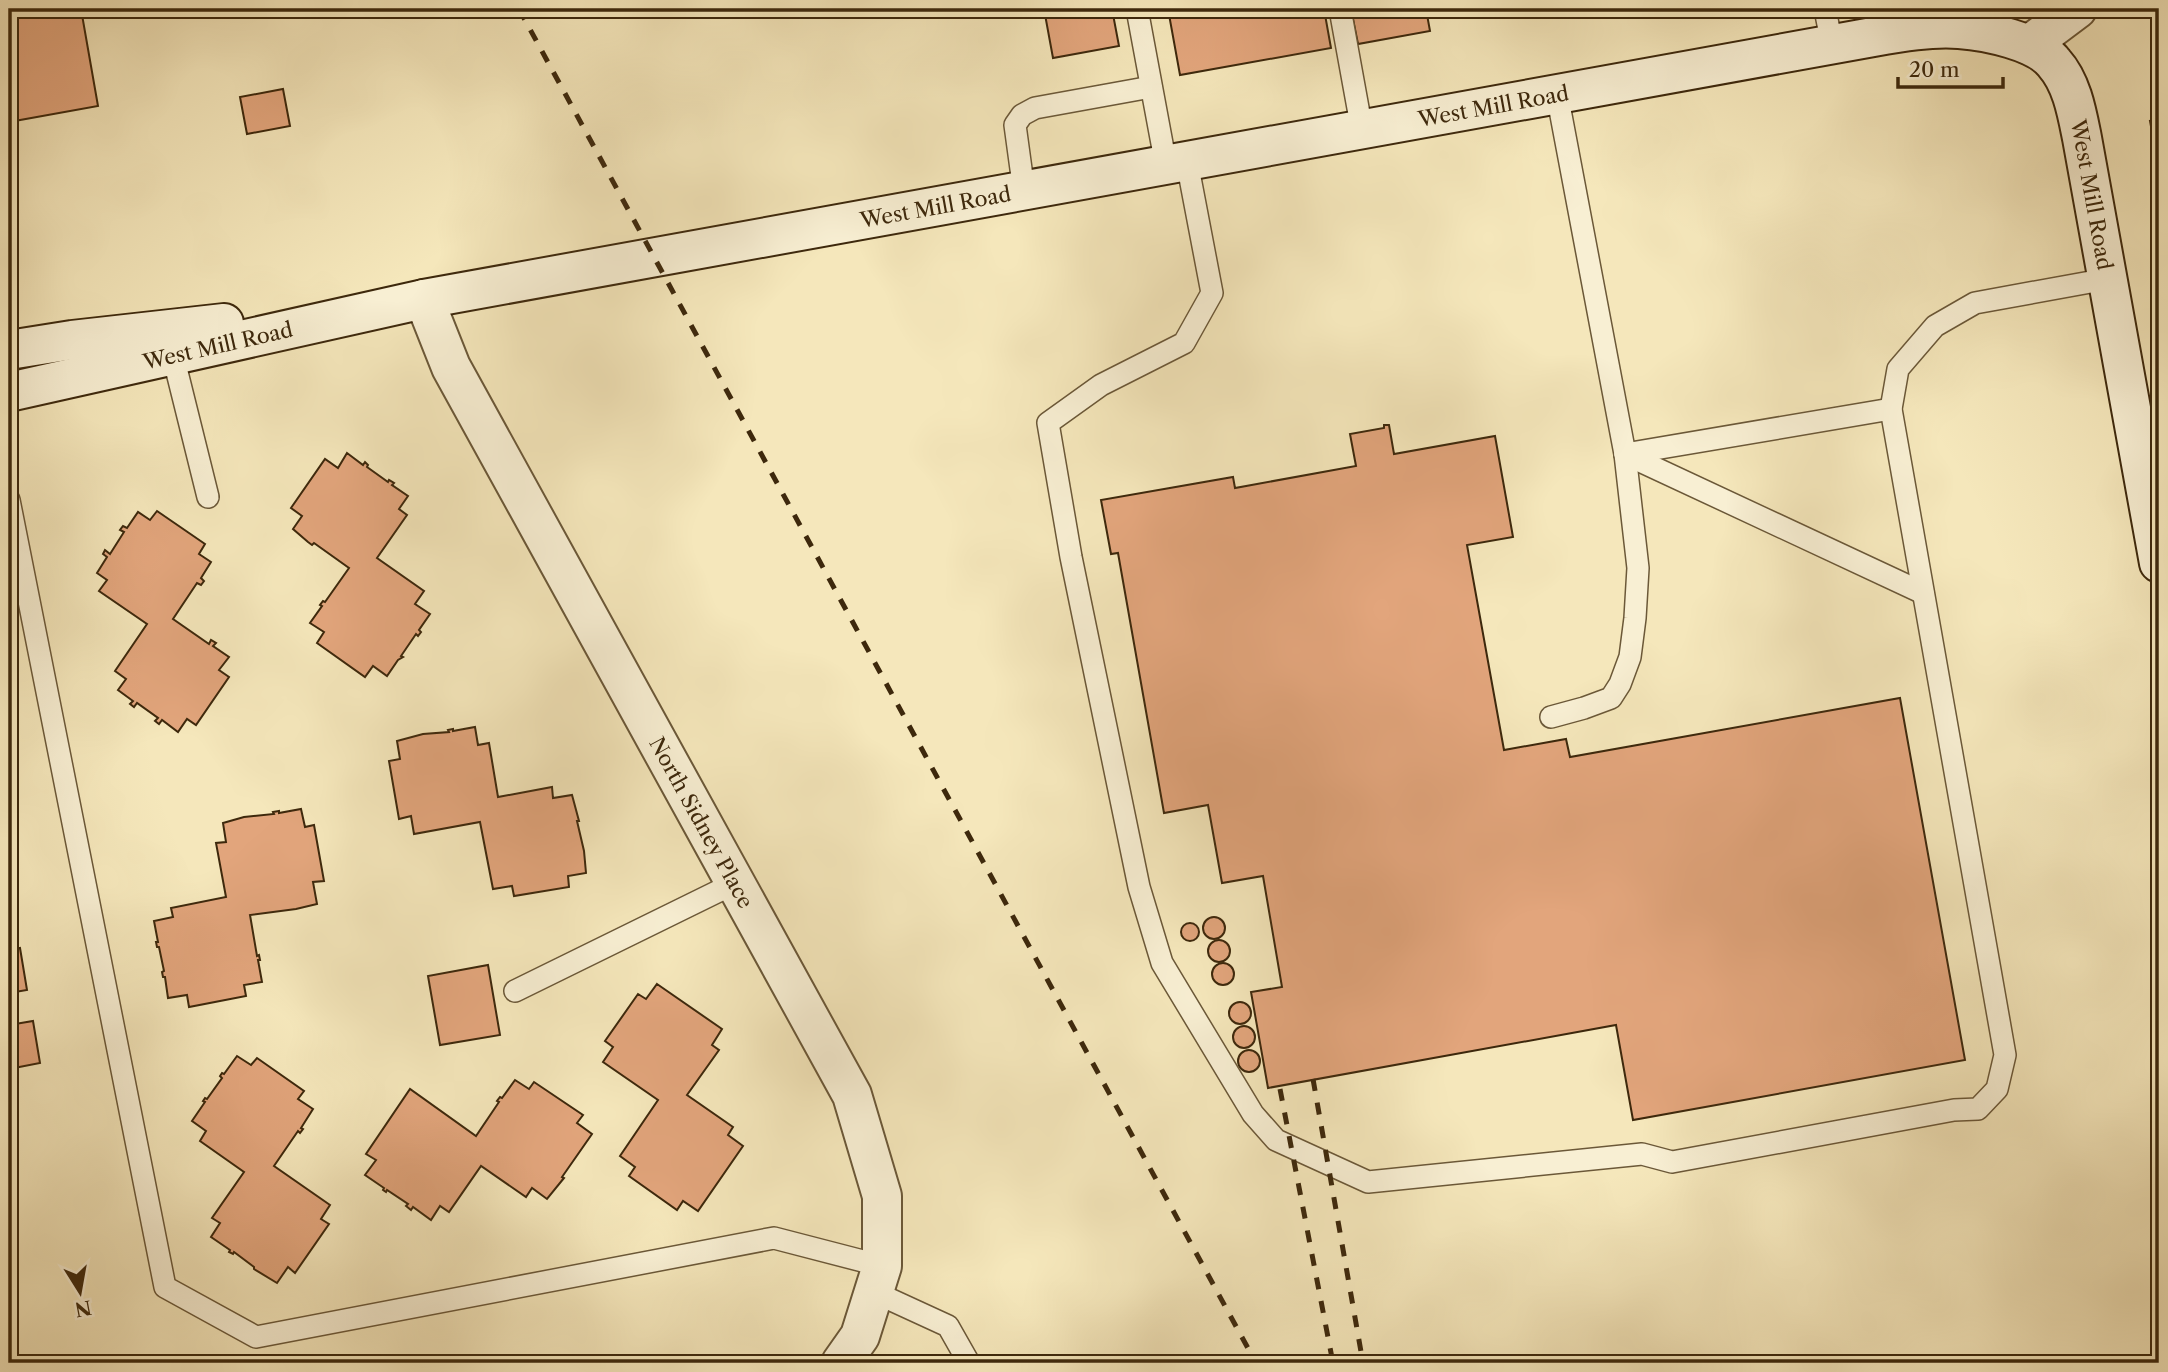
<svg xmlns="http://www.w3.org/2000/svg" width="2168" height="1372" font-family="'Libre Caslon Text',serif">
  <style>
    .building { fill: #e2a57c; stroke: #3d280c; stroke-width: 2 }
    .lines { fill: none; stroke-linecap: round; stroke-linejoin: round }
    .lane-casing { stroke: #6b5838; stroke-width: 24 }
    .street-casing { stroke: #6b5838; stroke-width: 42 }
    .secondary-casing { stroke: #3d280c; stroke-width: 42 }
    .lane { stroke: #f8efd3; stroke-width: 21 }
    .street { stroke: #f8efd3; stroke-width: 38 }
    .secondary { stroke: #f8efd3; stroke-width: 38 }
    .rail { stroke: #3d280c; stroke-width: 5; stroke-dasharray: 12 12; stroke-linecap: butt }
    .labels { text-anchor: middle; dominant-baseline: central; stroke-width: 7; stroke-linejoin: round; paint-order: stroke }
    .street-label { font-size: 21px; fill: #3d280c; stroke: #f8efd3 }
  </style>
  <rect width="100%" height="100%" fill="#f5e7bb"/>
  <filter id="stains"><feTurbulence type="fractalNoise" baseFrequency=".00286" numOctaves="4"/><feColorMatrix values="0 0 0 0 .2 0 0 0 0 .09 0 0 0 0 .02 0 0 0 .5 -.17"/></filter>
  <radialGradient id="worn" r=".72"><stop offset=".6" stop-color="#630" stop-opacity="0"/><stop offset="1" stop-color="#630" stop-opacity=".3"/></radialGradient>
  <g class="building">
    <path d="M 9,9 L 81,9 L 98,106 L 9,122 Z"/>
    <path d="M 1044,9 L 1112,9 L 1119,46 L 1053,58 Z"/>
    <path d="M 1168,9 L 1324,9 L 1331,48 L 1180,75 Z"/>
    <path d="M 1351,9 L 1426,9 L 1430,31 L 1358,44 Z"/>
    <path d="M 283,89 L 290,126 L 247,134 L 240,97 Z"/>
    <path d="M 2159,120 L 2159,171 L 2150,121 Z"/>
    <path d="M 1384,425 L 1389,425 L 1394,454 L 1495,436 L 1513,537 L 1467,545 L 1504,750 L 1566,739 L 1570,757 L 1900,698 L 1965,1060 L 1633,1120 L 1616,1025 L 1268,1088 L 1251,992 L 1282,987 L 1263,876 L 1222,883 L 1208,805 L 1164,813 L 1118,553 L 1111,554 L 1101,500 L 1233,477 L 1235,488 L 1356,466 L 1350,434 L 1384,428 Z"/>
    <path d="M 347,453 L 363,465 L 365,462 L 368,465 L 367,467 L 388,482 L 389,480 L 394,483 L 392,485 L 408,496 L 399,509 L 407,515 L 377,558 L 424,591 L 415,604 L 430,614 L 419,630 L 421,632 L 418,636 L 416,634 L 401,656 L 403,657 L 398,660 L 387,676 L 373,666 L 365,677 L 317,643 L 324,632 L 310,623 L 322,606 L 320,605 L 323,601 L 325,602 L 349,568 L 314,543 L 312,545 L 308,542 L 293,529 L 302,516 L 291,508 L 325,459 L 338,468 Z"/>
    <path d="M 157,511 L 205,544 L 199,554 L 211,562 L 201,578 L 204,581 L 201,585 L 197,583 L 173,619 L 209,644 L 211,640 L 216,643 L 213,646 L 229,657 L 219,670 L 229,677 L 196,725 L 187,719 L 178,732 L 162,720 L 159,724 L 155,721 L 158,718 L 137,703 L 134,707 L 130,704 L 133,701 L 118,690 L 126,679 L 115,671 L 147,624 L 99,591 L 107,580 L 97,573 L 107,557 L 103,554 L 105,550 L 110,554 L 124,532 L 120,530 L 123,526 L 127,528 L 138,512 L 150,520 Z"/>
    <path d="M 475,727 L 478,745 L 489,743 L 498,797 L 552,787 L 553,798 L 572,795 L 579,821 L 577,821 L 584,851 L 586,873 L 568,876 L 569,887 L 514,896 L 512,886 L 493,889 L 480,822 L 414,834 L 411,816 L 399,819 L 389,761 L 400,759 L 397,741 L 423,734 L 449,732 L 448,730 L 453,729 L 453,731 Z"/>
    <path d="M 301,809 L 305,827 L 314,825 L 324,881 L 313,882 L 317,904 L 296,909 L 250,915 L 257,956 L 259,955 L 260,960 L 258,960 L 262,982 L 244,985 L 246,996 L 189,1007 L 187,995 L 168,998 L 165,977 L 163,977 L 162,972 L 164,971 L 159,947 L 157,947 L 156,942 L 158,942 L 154,921 L 173,917 L 171,908 L 226,897 L 216,843 L 226,842 L 223,823 L 244,817 L 274,814 L 273,812 L 279,811 L 279,813 Z"/>
    <circle cx="1214" cy="928" r="11"/>
    <circle cx="1190" cy="932" r="9"/>
    <circle cx="1219" cy="951" r="11"/>
    <path d="M 20,948 L 27,990 L 9,993 L 9,950 Z"/>
    <circle cx="1223" cy="974" r="11"/>
    <path d="M 488,965 L 500,1035 L 440,1045 L 428,976 Z"/>
    <path d="M 657,984 L 722,1029 L 712,1045 L 719,1050 L 687,1095 L 733,1127 L 728,1135 L 743,1146 L 698,1211 L 683,1201 L 677,1210 L 629,1176 L 635,1167 L 620,1156 L 658,1100 L 603,1062 L 613,1047 L 605,1041 L 638,994 L 646,999 Z"/>
    <circle cx="1240" cy="1013" r="11"/>
    <path d="M 33,1021 L 40,1063 L 9,1069 L 9,1025 Z"/>
    <circle cx="1244" cy="1037" r="11"/>
    <circle cx="1249" cy="1061" r="11"/>
    <path d="M 237,1056 L 251,1065 L 257,1058 L 304,1091 L 298,1099 L 313,1109 L 301,1128 L 303,1129 L 300,1133 L 298,1131 L 274,1166 L 330,1205 L 321,1219 L 329,1224 L 295,1273 L 288,1267 L 277,1283 L 254,1269 L 254,1267 L 234,1252 L 233,1254 L 229,1252 L 230,1250 L 211,1237 L 220,1223 L 212,1218 L 244,1172 L 200,1141 L 206,1131 L 192,1121 L 205,1102 L 203,1101 L 205,1098 L 207,1099 L 222,1078 L 220,1076 L 222,1073 L 224,1074 Z"/>
    <path d="M 515,1080 L 529,1089 L 534,1082 L 583,1115 L 577,1123 L 592,1134 L 562,1177 L 564,1178 L 547,1199 L 532,1188 L 526,1197 L 481,1166 L 449,1212 L 440,1206 L 431,1220 L 413,1207 L 411,1210 L 406,1206 L 408,1204 L 387,1190 L 386,1192 L 383,1190 L 384,1188 L 365,1175 L 376,1160 L 366,1154 L 410,1089 L 476,1136 L 499,1102 L 497,1101 L 500,1097 L 502,1098 Z"/>
  </g>
  <g class="lines">
    <g class="lane-casing">
      <g id="lane">
        <path d="M 1137,9 L 1166,165"/>
        <path d="M 1340,9 L 1362,130"/>
        <path d="M 1825,9 L 1832,45"/>
        <path d="M 1187,162 L 1212,293 L 1184,343 L 1101,385 L 1048,423 L 1071,557 L 1139,887 L 1162,963 L 1253,1114 L 1276,1140 L 1368,1182 L 1642,1154 L 1672,1162 L 1954,1110 L 1978,1109 L 1997,1089 L 2005,1055 L 1891,409 L 1898,369 L 1935,326 L 1975,303 L 2107,279"/>
        <path d="M 1024,191 L 1015,125 L 1022,115 L 1035,108 L 1151,87"/>
        <path d="M 173,356 L 208,497"/>
        <path d="M 1625,454 L 1923,593"/>
        <path d="M 1625,454 L 1891,409"/>
        <path d="M 9,500 L 165,1287 L 256,1337 L 774,1238 L 882,1266"/>
        <path d="M 1551,717 L 1584,708 L 1611,698 L 1620,684 L 1630,657 L 1635,618 L 1638,568 L 1625,454 L 1557,94"/>
        <path d="M 515,991 L 735,883"/>
        <path d="M 874,1292 L 948,1326 L 969,1363"/>
      </g>
    </g>
    <g class="street-casing">
      <g id="street">
        <path d="M 2029,45 L 2077,9"/>
        <path id="s1" d="M 424,299 L 451,367 L 852,1095 L 882,1196 L 882,1266 L 860,1336 L 841,1363"/>
      </g>
    </g>
    <g class="secondary-casing">
      <g id="secondary">
        <path d="M 9,350 L 72,340 L 224,323"/>
        <path id="s2" d="M 9,392 L 424,299 L 1873,37 C 1901,32 1931,27 1959,29 C 1986,31 2037,41 2054,63 C 2072,83 2077,113 2082,138 L 2159,563"/>
      </g>
    </g>
    <use href="#lane" class="lane"/>
    <use href="#street" class="street"/>
    <use href="#secondary" class="secondary"/>
    <g class="rail">
      <path d="M 519,9 L 1256,1363"/>
      <path d="M 1313,1079 L 1363,1363"/>
      <path d="M 1280,1089 L 1333,1363"/>
    </g>
  </g>
  <g class="labels">
    <g class="street-label">
      <text stroke="none"><textPath href="#s2" startOffset="1512">West Mill Road</textPath></text>
      <text stroke="none"><textPath href="#s2" startOffset="2226">West Mill Road</textPath></text>
      <text stroke="none"><textPath href="#s2" startOffset="945">West Mill Road</textPath></text>
      <text stroke="none"><textPath href="#s2" startOffset="214">West Mill Road</textPath></text>
      <text stroke="none"><textPath href="#s1" startOffset="593">North Sidney Place</textPath></text>
    </g>
  </g>
  <rect width="2168" height="1372" fill="none" stroke="#f5e7bb" stroke-width="35"/>
  <rect x="10" y="10" width="2147" height="1351" fill="none" stroke="#3d280c" stroke-width="3.5"/>
  <rect x="18" y="18" width="2133" height="1337" fill="none" stroke="#3d280c" stroke-width="2"/>
  <g transform="translate(80 1292) rotate(169)" stroke="#f8efd3" stroke-width="5" paint-order="stroke">
  <path d="M0-5L12 26L0 18L-12 26Z" fill="#3d280c"/>
  <text y="-10" font-size="19" font-weight="bold" text-anchor="middle" fill="#3d280c">N</text>
  </g>
  <path d="M1898 77v10h105v-10" fill="none" stroke="#3d280c" stroke-width="3.5"/>
  <text x="1909" y="77" font-size="21" fill="#3d280c" stroke="#f8efd3" stroke-width="5" paint-order="stroke">20 m</text>
  <rect width="100%" height="100%" filter="url(#stains)"/>
  <rect width="100%" height="100%" fill="url(#worn)"/>
</svg>
